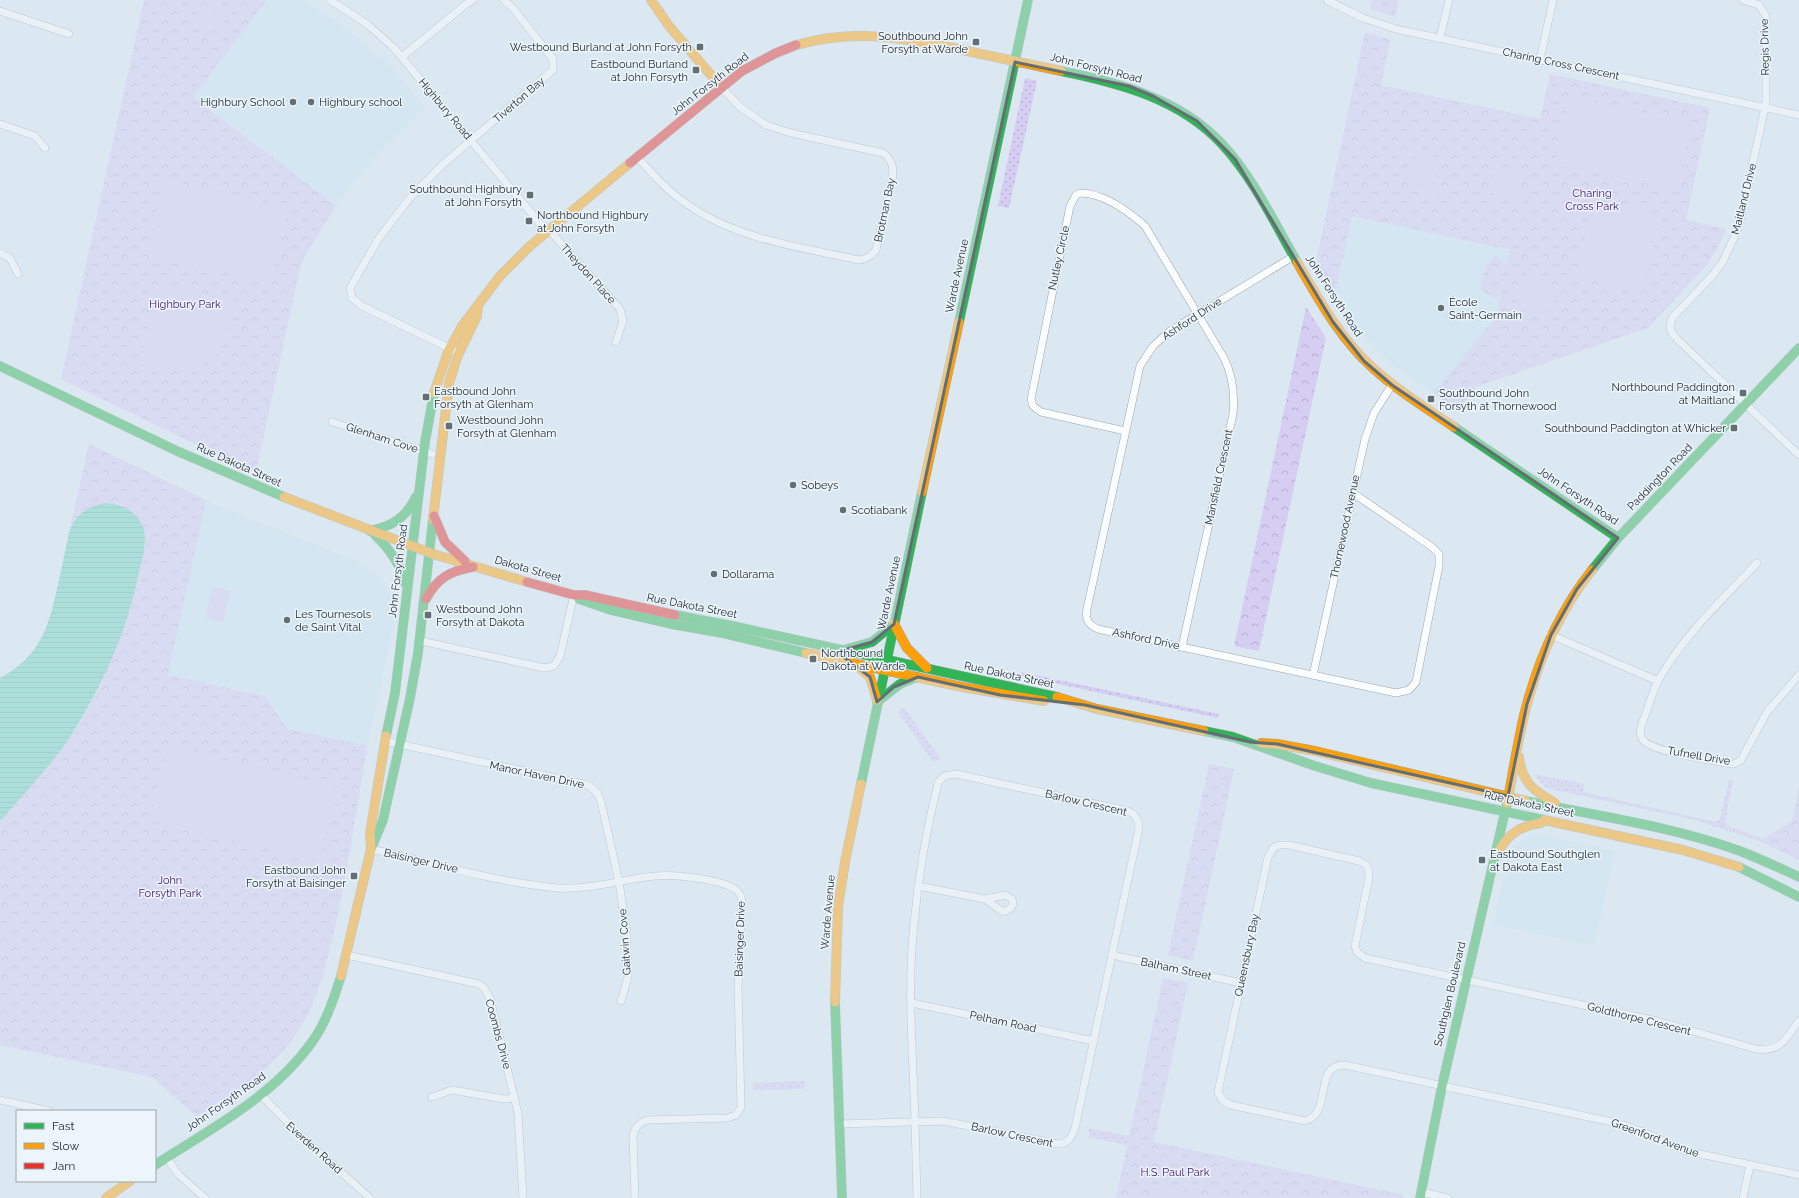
<svg xmlns="http://www.w3.org/2000/svg" width="1799" height="1198" font-family="Raleway,sans-serif">
  <style>
    .built { fill: #cde4f4 }
    .grass { fill: url(#grass-dots) }
    .forest { fill: url(#forest-crowns) }
    .pitch { fill: #d6cdf3 }
    .water { fill: url(#water-rules) }
    .lines { fill: none; stroke-linecap: round; stroke-linejoin: round }
    .street-casing { stroke: #9aa4ab; stroke-width: 8 }
    .fast-casing { stroke: #9aa4ab; stroke-width: 10 }
    .slow-casing { stroke: #9aa4ab; stroke-width: 10 }
    .jam-casing { stroke: #9aa4ab; stroke-width: 10 }
    .street { stroke: #fafcfd; stroke-width: 7 }
    .fast { stroke: #30b455; stroke-width: 9 }
    .slow { stroke: #ff9f0a; stroke-width: 9 }
    .jam { stroke: #e5322d; stroke-width: 9 }
    .marked { fill: none; stroke: #636e75; stroke-width: 3; stroke-linejoin: round }
    .poi-dot { fill: #636e75; stroke: #ebf5fb; stroke-width: 1.5 }
    .labels { text-anchor: middle; dominant-baseline: central; stroke-width: 3; stroke-linejoin: round; paint-order: stroke }
    .poi-label { font-size: 11px; fill: #232c32; stroke: #ebf5fb; text-anchor: start }
    .street-label { font-size: 11px; fill: #232c32; stroke: #ebf5fb }
    .park-label { font-size: 11px; fill: #471073; stroke: #ebf5fb }
  </style>
  <defs>
    <pattern id="grass-dots" width="8" height="8" patternUnits="userSpaceOnUse"><rect width="8" height="8" fill="#d6cdf3"/><path d="M2 2h.1M6 6h.1" fill="none" stroke="#b7b0d1" stroke-width="1.8" stroke-linecap="round"/></pattern>
    <pattern id="forest-crowns" width="20" height="18" patternUnits="userSpaceOnUse"><rect width="20" height="18" fill="#d6cdf3"/><path d="M2 6a3 3 0 1 1 6 0M12 15a3 3 0 1 1 6 0" fill="none" stroke="#b7b0d1"/></pattern>
    <pattern id="water-rules" width="6" height="5" patternUnits="userSpaceOnUse"><rect width="6" height="5" fill="#73d2be"/><path d="M0 2.5h6" fill="none" stroke="#63b4a4"/></pattern>
  </defs>
  <rect width="100%" height="100%" fill="#dbe8f1"/>
  <g class="built">
    <path d="M 267,0 L 302,0 L 335,20 L 382,57 L 426,108 L 378,154 L 356,179 L 336,206 L 193,97 Z"/>
    <path d="M 1352,216 L 1510,250 L 1496,317 L 1433,394 L 1395,367 L 1375,349 L 1355,325 L 1335,294 Z"/>
    <path d="M 206,500 L 283,532 L 356,560 L 382,578 L 391,594 L 394,613 L 393,627 L 367,746 L 287,729 L 265,695 L 168,675 Z"/>
    <path d="M 1532,833 L 1615,851 L 1594,946 L 1493,924 L 1510,848 Z"/>
  </g>
  <g class="grass">
    <path d="M 1025,78 L 1037,81 L 1009,208 L 998,206 Z"/>
    <path d="M 1021,672 L 1219,714 L 1218,718 L 1021,676 Z"/>
    <path d="M 904,708 L 941,759 L 934,762 L 931,759 L 898,712 Z"/>
    <path d="M 1534,774 L 1584,784 L 1583,792 L 1716,822 L 1720,819 L 1729,780 L 1733,780 L 1725,821 L 1728,826 L 1763,839 L 1759,841 L 1695,820 L 1546,788 Z"/>
    <path d="M 805,1081 L 805,1089 L 753,1090 L 753,1083 Z"/>
    <path d="M 1089,1128 L 1129,1136 L 1127,1145 L 1089,1137 Z"/>
  </g>
  <g class="forest">
    <path d="M 144,0 L 267,0 L 193,97 L 336,206 L 304,257 L 300,268 L 256,471 L 180,437 L 61,379 Z"/>
    <path d="M 1372,0 L 1399,0 L 1395,17 L 1370,9 Z"/>
    <path d="M 1365,32 L 1390,40 L 1381,85 L 1540,119 L 1550,74 L 1710,108 L 1686,220 L 1726,229 L 1717,249 L 1705,267 L 1648,328 L 1475,387 L 1459,411 L 1433,394 L 1496,317 L 1500,296 L 1493,297 L 1480,289 L 1485,268 L 1495,255 L 1507,264 L 1510,250 L 1352,216 L 1335,294 L 1316,262 Z"/>
    <path d="M 1306,307 L 1326,338 L 1259,651 L 1234,646 Z"/>
    <path d="M 89,444 L 206,500 L 168,675 L 265,696 L 287,729 L 367,746 C 358,802 350,857 338,913 C 327,962 318,1012 283,1051 C 258,1079 227,1097 197,1117 L 152,1077 L 0,1045 L 0,821 C 24,794 48,768 69,739 C 110,681 130,614 145,545 L 145,537 L 78,516 L 69,533 Z"/>
    <path d="M 1209,764 L 1234,769 L 1193,961 L 1168,955 Z"/>
    <path d="M 1799,786 L 1799,860 L 1759,841 L 1792,821 Z"/>
    <path d="M 1163,978 L 1188,983 L 1154,1142 L 1404,1195 L 1403,1198 L 1116,1198 Z"/>
  </g>
  <g class="pitch">
    <path d="M 199,8 L 226,15 L 223,32 L 196,27 Z"/>
    <path d="M 1569,97 L 1691,123 L 1677,190 L 1555,164 Z"/>
    <path d="M 1419,153 L 1439,159 L 1436,177 L 1442,184 L 1440,191 L 1434,195 L 1427,194 L 1424,185 L 1409,180 C 1405,170 1409,157 1419,153 Z"/>
    <path d="M 1499,167 L 1519,171 L 1523,174 L 1520,189 L 1525,198 L 1523,204 L 1517,208 L 1510,206 L 1505,197 L 1490,192 L 1492,178 Z"/>
    <path d="M 162,181 L 289,208 L 271,282 L 148,255 Z"/>
    <path d="M 1593,201 L 1660,215 L 1644,291 L 1577,277 Z"/>
    <path d="M 1527,272 L 1532,273 L 1537,281 L 1555,288 L 1557,297 C 1549,313 1538,322 1521,309 L 1522,289 L 1519,278 Z"/>
    <path d="M 160,287 L 234,297 C 229,322 227,354 200,366 C 197,368 192,371 189,371 C 175,373 153,366 139,364 Z"/>
    <path d="M 212,587 L 230,591 L 223,622 L 206,618 Z"/>
    <path d="M 167,745 L 340,788 L 319,861 L 150,820 Z"/>
    <path d="M 1159,1186 L 1212,1198 L 1157,1198 Z"/>
  </g>
  <path class="water" d="M 105,503 C 122,504 139,512 144,530 C 147,544 142,559 139,572 C 127,631 103,686 70,737 C 50,767 24,794 0,821 L 0,678 C 39,657 48,630 57,589 C 61,570 65,552 69,533 C 75,514 87,507 105,503 Z"/>
  <g class="lines">
    <g class="street-casing">
      <g id="street">
        <path d="M 330,0 L 367,24 L 394,48 L 547,232"/>
        <path d="M 1327,0 L 1363,18 L 1396,29 L 1799,115"/>
        <path d="M 1743,0 L 1759,5 L 1766,16 L 1766,103 L 1740,221 L 1734,238 L 1722,263 L 1712,276 L 1673,317 C 1668,326 1670,332 1677,339 L 1799,455"/>
        <path d="M 0,11 L 69,34"/>
        <path d="M 1440,38 L 1449,0"/>
        <path d="M 402,57 L 465,5 L 473,0"/>
        <path d="M 1540,60 L 1553,0"/>
        <path d="M 0,124 L 35,136 L 45,148"/>
        <path d="M 638,158 C 652,173 666,190 684,202 C 734,239 800,247 859,260 C 867,259 871,256 876,250 L 892,180 C 894,168 893,160 883,153 L 791,133 L 766,125 L 740,107 L 722,88"/>
        <path d="M 549,230 L 620,309 L 623,321 L 616,342"/>
        <path d="M 0,253 L 10,258 L 18,274"/>
        <path d="M 1294,256 L 1170,331 L 1153,346 L 1140,366 L 1087,609 C 1085,619 1088,625 1098,629 L 1396,693 L 1409,690 L 1416,682 L 1439,566 L 1439,554 L 1432,547 L 1353,493"/>
        <path d="M 453,350 L 362,306 L 352,298 L 350,288 L 379,238 L 409,199 L 441,166 L 553,70 L 553,59 L 512,7 L 504,0"/>
        <path d="M 332,422 L 432,454"/>
        <path d="M 1125,431 L 1041,412 L 1033,406 L 1031,399 L 1070,206 L 1076,195 L 1080,193 C 1104,193 1128,211 1145,226 L 1224,358 C 1233,376 1235,393 1233,414 L 1182,647"/>
        <path d="M 1757,563 C 1722,600 1684,635 1659,679 C 1653,690 1650,702 1646,713 C 1643,721 1637,732 1643,740 C 1652,752 1712,760 1730,764 L 1734,764 L 1741,760 L 1767,712 L 1799,675"/>
        <path d="M 1551,635 L 1658,681"/>
        <path d="M 421,641 L 544,668 L 554,666 L 560,656 L 574,595"/>
        <path d="M 1313,675 L 1365,439 L 1374,413 L 1392,385"/>
        <path d="M 385,741 L 584,784 C 595,787 600,796 602,806 L 619,882 L 626,929 L 628,977 L 621,1001"/>
        <path d="M 371,849 C 432,863 495,882 558,888 C 591,890 622,879 655,876 C 672,874 729,879 739,893 C 742,897 742,901 742,905 L 738,985 L 741,1107 L 736,1115 L 727,1118 L 647,1120 C 639,1123 634,1128 633,1136 L 635,1198"/>
        <path d="M 918,886 L 985,899 L 1003,912 L 1010,909 L 1013,904 L 1012,899 L 1005,895 L 985,899"/>
        <path d="M 347,955 L 479,984 L 484,988 L 490,998 L 518,1113 L 523,1198"/>
        <path d="M 1112,955 L 1241,983"/>
        <path d="M 912,1003 L 1094,1041"/>
        <path d="M 1799,1021 C 1784,1039 1783,1052 1756,1049 L 1657,1021 L 1365,958 L 1357,952 L 1355,946 L 1369,877 C 1369,869 1367,864 1359,861 L 1289,845 L 1280,845 L 1274,847 L 1268,857 L 1218,1092 L 1223,1101 L 1231,1105 L 1305,1121 C 1334,1113 1312,1064 1345,1065 L 1617,1123 L 1643,1132 L 1686,1151 L 1799,1175"/>
        <path d="M 261,1095 L 304,1139 L 370,1198"/>
        <path d="M 432,1097 L 452,1090 L 504,1099 L 515,1098"/>
        <path d="M 0,1100 L 49,1111"/>
        <path d="M 839,1124 L 943,1121 L 1058,1144 C 1068,1144 1072,1137 1075,1128 L 1139,828 C 1139,820 1135,814 1128,811 L 956,774 L 944,776 L 938,783 C 927,827 918,879 914,924 C 907,989 913,1056 915,1121 L 917,1198"/>
        <path d="M 166,1157 L 179,1175 L 205,1198"/>
        <path d="M 1421,1192 L 1448,1198"/>
        <path d="M 1743,1198 L 1750,1165"/>
      </g>
    </g>
    <g class="fast-casing">
      <g id="fast">
        <path d="M 1061,71 C 1120,83 1180,99 1222,144 C 1253,177 1275,224 1297,262"/>
        <path d="M 959,322 L 1028,0"/>
        <path d="M 0,366 L 177,451 L 284,497"/>
        <path d="M 1454,427 L 1618,538"/>
        <path d="M 370,531 C 392,526 406,518 416,497"/>
        <path d="M 375,535 C 390,549 400,563 405,583"/>
        <path d="M 1592,570 L 1618,538 L 1799,348"/>
        <path d="M 579,599 L 611,610 L 671,624 L 722,633 L 806,653"/>
        <path d="M 675,615 L 733,626 L 1057,697"/>
        <path d="M 843,650 L 872,642 L 894,624"/>
        <path d="M 877,702 L 900,684 L 917,677"/>
        <path d="M 1204,731 L 1233,737 L 1315,766 L 1371,783 L 1544,820"/>
        <path d="M 386,736 L 395,693 L 425,442 L 434,393"/>
        <path d="M 861,784 L 922,492"/>
        <path d="M 1526,801 C 1597,816 1671,826 1740,851 C 1760,859 1780,868 1799,877"/>
        <path d="M 371,849 L 383,820 L 410,698 L 418,653 L 433,519"/>
        <path d="M 1739,867 L 1799,897"/>
        <path d="M 835,1002 L 842,1198"/>
        <path d="M 155,1165 C 210,1129 273,1097 312,1042 C 326,1023 334,998 341,976"/>
        <path d="M 1420,1198 L 1442,1086 L 1507,803"/>
      </g>
    </g>
    <g class="slow-casing">
      <g id="slow">
        <path d="M 651,0 L 669,26 L 722,88"/>
        <path d="M 796,45 C 854,29 896,37 953,48 C 989,56 1025,63 1061,71"/>
        <path d="M 1297,262 C 1319,300 1341,340 1374,369 C 1398,391 1426,408 1454,427"/>
        <path d="M 434,393 L 448,352 L 462,326 L 500,276 L 530,246 L 630,163"/>
        <path d="M 922,492 L 959,322"/>
        <path d="M 284,497 L 433,554 L 527,582"/>
        <path d="M 433,519 L 449,383 L 458,355 L 477,316 L 478,306"/>
        <path d="M 894,624 L 907,648 L 927,668"/>
        <path d="M 806,653 L 962,687 L 1044,701"/>
        <path d="M 856,665 L 870,677 L 877,700"/>
        <path d="M 1057,697 L 1097,709 L 1204,731"/>
        <path d="M 1261,743 L 1277,744 L 1315,751 L 1526,801"/>
        <path d="M 1519,757 C 1522,783 1534,791 1555,803"/>
        <path d="M 1507,803 C 1514,770 1518,736 1527,704 C 1540,656 1561,609 1592,570"/>
        <path d="M 1544,820 L 1683,850 L 1739,867"/>
        <path d="M 1500,849 C 1510,832 1522,826 1541,823"/>
        <path d="M 341,976 L 371,849 L 370,833 L 386,736"/>
        <path d="M 835,1002 L 838,907 L 845,862 L 861,784"/>
        <path d="M 106,1198 L 130,1181"/>
      </g>
    </g>
    <g class="jam-casing">
      <g id="jam">
        <path d="M 630,163 L 742,71 L 776,53 L 796,45"/>
        <path d="M 434,516 L 445,542 L 465,561"/>
        <path d="M 527,582 L 574,595 L 585,595 L 675,615"/>
        <path d="M 426,599 C 437,578 450,571 473,567"/>
      </g>
    </g>
    <use href="#street" class="street"/>
    <use href="#fast" class="fast"/>
    <use href="#slow" class="slow"/>
    <use href="#jam" class="jam"/>
  </g>
  <path d="M0 0H1799V1198H0ZM 1015,62 L 1129,86 L 1153,96 L 1197,121 L 1235,159 L 1333,322 L 1364,361 L 1392,385 L 1618,538 L 1577,589 L 1551,635 L 1527,704 L 1508,796 L 1277,744 L 1250,742 L 1085,705 L 1000,695 L 918,677 L 894,687 L 877,702 L 870,677 L 837,652 L 872,642 L 894,624 Z" fill="#dbe8f1" fill-opacity=".55" fill-rule="evenodd"/>
  <path class="marked" d="M 1015,62 L 1129,86 L 1153,96 L 1197,121 L 1235,159 L 1333,322 L 1364,361 L 1392,385 L 1618,538 L 1577,589 L 1551,635 L 1527,704 L 1508,796 L 1277,744 L 1250,742 L 1085,705 L 1000,695 L 918,677 L 894,687 L 877,702 L 870,677 L 837,652 L 872,642 L 894,624 Z"/>
  <g class="poi-dot">
    <rect x="972" y="38" width="8" height="8" rx="2"/>
    <rect x="696" y="43" width="8" height="8" rx="2"/>
    <rect x="692" y="66" width="8" height="8" rx="2"/>
    <circle cx="293" cy="102" r="4"/>
    <circle cx="311" cy="102" r="4"/>
    <rect x="526" y="191" width="8" height="8" rx="2"/>
    <rect x="525" y="217" width="8" height="8" rx="2"/>
    <circle cx="1441" cy="308" r="4"/>
    <rect x="1739" y="389" width="8" height="8" rx="2"/>
    <rect x="422" y="393" width="8" height="8" rx="2"/>
    <rect x="1427" y="395" width="8" height="8" rx="2"/>
    <rect x="445" y="422" width="8" height="8" rx="2"/>
    <rect x="1730" y="424" width="8" height="8" rx="2"/>
    <circle cx="793" cy="485" r="4"/>
    <circle cx="843" cy="510" r="4"/>
    <circle cx="714" cy="574" r="4"/>
    <rect x="424" y="611" width="8" height="8" rx="2"/>
    <circle cx="287" cy="620" r="4"/>
    <rect x="809" y="655" width="8" height="8" rx="2"/>
    <rect x="1478" y="856" width="8" height="8" rx="2"/>
    <rect x="350" y="872" width="8" height="8" rx="2"/>
  </g>
  <g class="labels">
    <g class="poi-label">
      <text x="968" y="36" text-anchor="end">Southbound John<tspan x="968" dy="13">Forsyth at Warde</tspan></text>
      <text x="692" y="47" text-anchor="end">Westbound Burland at John Forsyth</text>
      <text x="688" y="64" text-anchor="end">Eastbound Burland<tspan x="688" dy="13">at John Forsyth</tspan></text>
      <text x="285" y="102" text-anchor="end">Highbury School</text>
      <text x="319" y="102">Highbury school</text>
      <text x="522" y="189" text-anchor="end">Southbound Highbury<tspan x="522" dy="13">at John Forsyth</tspan></text>
      <text x="537" y="215">Northbound Highbury<tspan x="537" dy="13">at John Forsyth</tspan></text>
      <text x="1449" y="302">École<tspan x="1449" dy="13">Saint-Germain</tspan></text>
      <text x="1735" y="387" text-anchor="end">Northbound Paddington<tspan x="1735" dy="13">at Maitland</tspan></text>
      <text x="434" y="391">Eastbound John<tspan x="434" dy="13">Forsyth at Glenham</tspan></text>
      <text x="1439" y="393">Southbound John<tspan x="1439" dy="13">Forsyth at Thornewood</tspan></text>
      <text x="457" y="420">Westbound John<tspan x="457" dy="13">Forsyth at Glenham</tspan></text>
      <text x="1726" y="428" text-anchor="end">Southbound Paddington at Whicker</text>
      <text x="801" y="485">Sobeys</text>
      <text x="851" y="510">Scotiabank</text>
      <text x="722" y="574">Dollarama</text>
      <text x="436" y="609">Westbound John<tspan x="436" dy="13">Forsyth at Dakota</tspan></text>
      <text x="295" y="614">Les Tournesols<tspan x="295" dy="13">de Saint Vital</tspan></text>
      <text x="821" y="653">Northbound<tspan x="821" dy="13">Dakota at Warde</tspan></text>
      <text x="1490" y="854">Eastbound Southglen<tspan x="1490" dy="13">at Dakota East</tspan></text>
      <text x="346" y="870" text-anchor="end">Eastbound John<tspan x="346" dy="13">Forsyth at Baisinger</tspan></text>
    </g>
    <g class="street-label">
      <text transform="translate(1765 47) rotate(-91)">Regis Drive</text>
      <text transform="translate(1561 64) rotate(12)">Charing Cross Crescent</text>
      <text transform="translate(1096 68) rotate(14)">John Forsyth Road</text>
      <text transform="translate(710 84) rotate(-38)">John Forsyth Road</text>
      <text transform="translate(519 100) rotate(-41)">Tiverton Bay</text>
      <text transform="translate(445 109) rotate(50)">Highbury Road</text>
      <text transform="translate(1744 199) rotate(-76)">Maitland Drive</text>
      <text transform="translate(885 210) rotate(-78)">Brotman Bay</text>
      <text transform="translate(1059 258) rotate(-78)">Nutley Circle</text>
      <text transform="translate(588 274) rotate(48)">Theydon Place</text>
      <text transform="translate(957 276) rotate(-78)">Warde Avenue</text>
      <text transform="translate(1334 296) rotate(57)">John Forsyth Road</text>
      <text transform="translate(1192 319) rotate(-33)">Ashford Drive</text>
      <text transform="translate(382 438) rotate(18)">Glenham Cove</text>
      <text transform="translate(239 465) rotate(24)">Rue Dakota Street</text>
      <text transform="translate(1219 477) rotate(-78)">Mansfield Crescent</text>
      <text transform="translate(1660 477) rotate(-46)">Paddington Road</text>
      <text transform="translate(1578 496) rotate(34)">John Forsyth Road</text>
      <text transform="translate(1345 527) rotate(-78)">Thornewood Avenue</text>
      <text transform="translate(528 569) rotate(16)">Dakota Street</text>
      <text transform="translate(398 571) rotate(-83)">John Forsyth Road</text>
      <text transform="translate(889 593) rotate(-78)">Warde Avenue</text>
      <text transform="translate(692 606) rotate(11)">Rue Dakota Street</text>
      <text transform="translate(1146 639) rotate(12)">Ashford Drive</text>
      <text transform="translate(1009 675) rotate(12)">Rue Dakota Street</text>
      <text transform="translate(1699 756) rotate(10)">Tufnell Drive</text>
      <text transform="translate(537 775) rotate(12)">Manor Haven Drive</text>
      <text transform="translate(1086 803) rotate(13)">Barlow Crescent</text>
      <text transform="translate(1529 804) rotate(12)">Rue Dakota Street</text>
      <text transform="translate(421 861) rotate(13)">Baisinger Drive</text>
      <text transform="translate(828 912) rotate(-85)">Warde Avenue</text>
      <text transform="translate(740 939) rotate(-88)">Baisinger Drive</text>
      <text transform="translate(625 942) rotate(-94)">Gaitwin Cove</text>
      <text transform="translate(1247 955) rotate(-78)">Queensbury Bay</text>
      <text transform="translate(1176 969) rotate(12)">Balham Street</text>
      <text transform="translate(1450 994) rotate(-77)">Southglen Boulevard</text>
      <text transform="translate(1639 1019) rotate(14)">Goldthorpe Crescent</text>
      <text transform="translate(1003 1022) rotate(12)">Pelham Road</text>
      <text transform="translate(498 1034) rotate(75)">Coombs Drive</text>
      <text transform="translate(226 1102) rotate(-35)">John Forsyth Road</text>
      <text transform="translate(1012 1135) rotate(12)">Barlow Crescent</text>
      <text transform="translate(1655 1138) rotate(20)">Greenford Avenue</text>
      <text transform="translate(314 1148) rotate(42)">Everden Road</text>
    </g>
    <g class="park-label">
      <text x="1592" y="193">Charing<tspan x="1592" dy="13">Cross Park</tspan></text>
      <text x="185" y="304">Highbury Park</text>
      <text x="170" y="880">John<tspan x="170" dy="13">Forsyth Park</tspan></text>
      <text x="1175" y="1172">H.S. Paul Park</text>
    </g>
  </g>
  <rect x="16" y="1110" width="140" height="72" fill="#ebf5fb" stroke="#9ba5ab"/>
  <rect x="24" y="1123" width="20" height="6" fill="#30b455" stroke="#9ba5ab"/>
  <text x="52" y="1130" font-size="12" fill="#232c32">Fast</text>
  <rect x="24" y="1143" width="20" height="6" fill="#ff9f0a" stroke="#9ba5ab"/>
  <text x="52" y="1150" font-size="12" fill="#232c32">Slow</text>
  <rect x="24" y="1163" width="20" height="6" fill="#e5322d" stroke="#9ba5ab"/>
  <text x="52" y="1170" font-size="12" fill="#232c32">Jam</text>
</svg>
